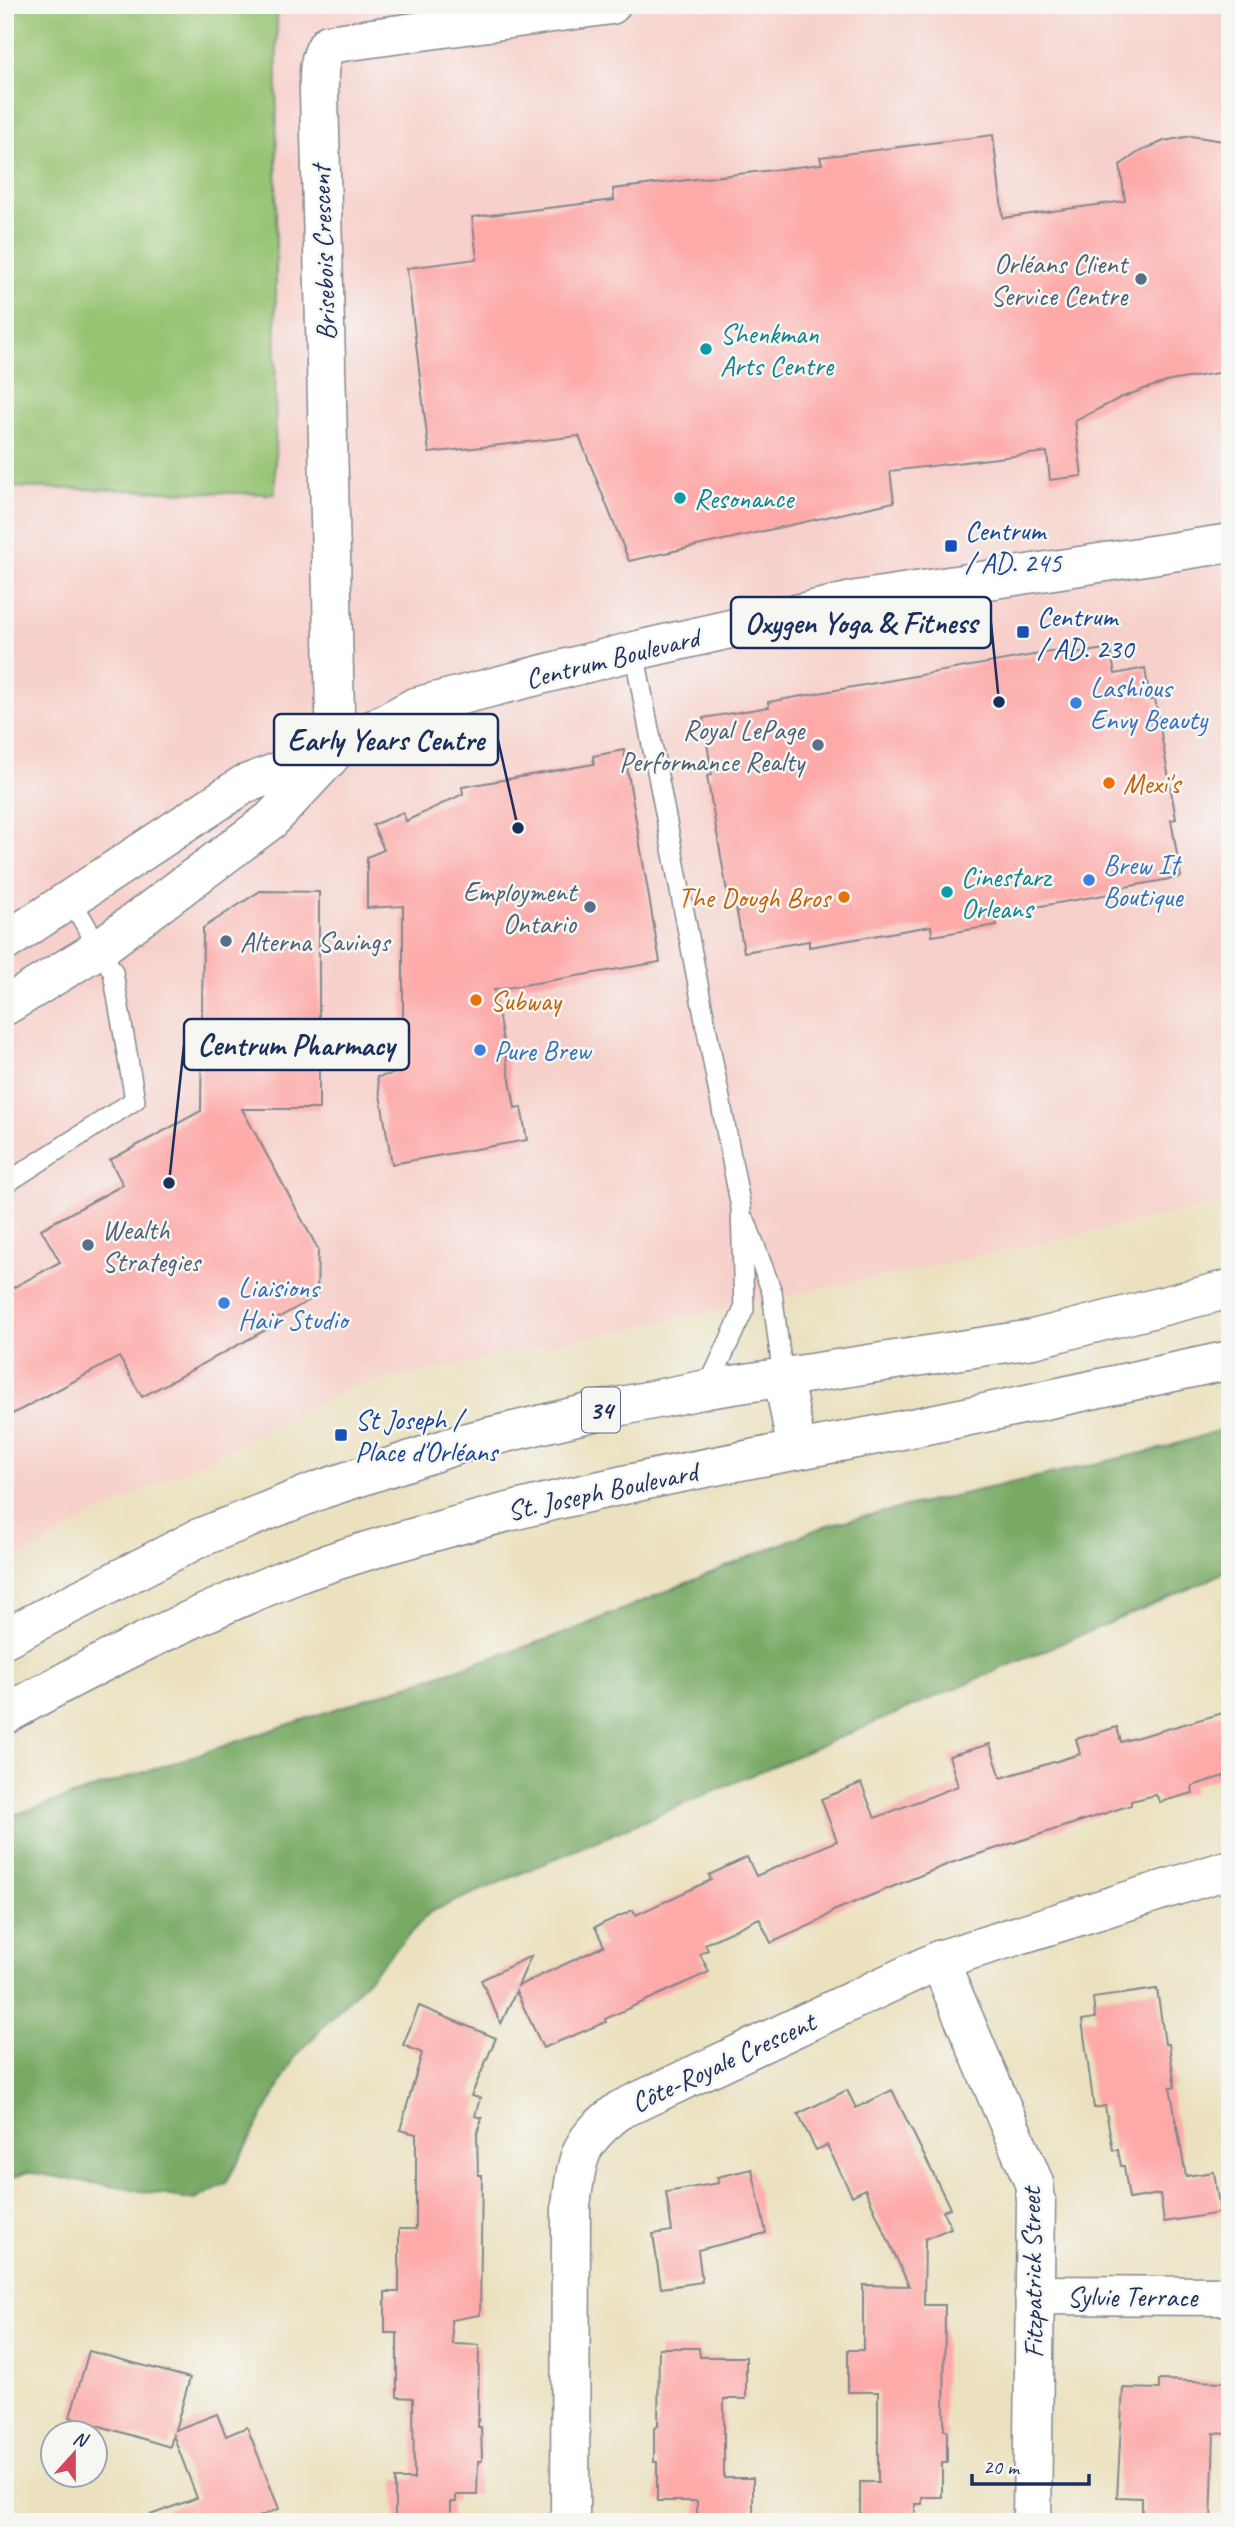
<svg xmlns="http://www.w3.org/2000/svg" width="1235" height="2527" font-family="Caveat,sans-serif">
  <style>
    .built { fill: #f7d0cb }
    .green { fill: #97c473; stroke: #597a68; stroke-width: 2 }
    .forest { fill: #79aa65; stroke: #4a6c62; stroke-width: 2 }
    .building { fill: #fdaaa9 }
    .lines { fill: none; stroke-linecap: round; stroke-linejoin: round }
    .service-casing { stroke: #83888e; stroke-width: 22 }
    .minor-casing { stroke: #83888e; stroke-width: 41 }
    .tertiary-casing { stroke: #83888e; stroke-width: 41 }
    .primary-casing { stroke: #83888e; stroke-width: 41 }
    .service { stroke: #fff; stroke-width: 19 }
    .minor { stroke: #fff; stroke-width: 38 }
    .tertiary { stroke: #fff; stroke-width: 38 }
    .primary { stroke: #fff; stroke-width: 38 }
    .service-dot { fill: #5c6f8a; stroke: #f6f6f2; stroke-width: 2.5 }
    .culture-dot { fill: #0f9aa8; stroke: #f6f6f2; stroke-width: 2.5 }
    .transit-dot { fill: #1a4fb4; stroke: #f6f6f2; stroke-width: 2.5 }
    .shop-dot { fill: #3f7fe0; stroke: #f6f6f2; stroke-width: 2.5 }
    .food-dot { fill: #e8710a; stroke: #f6f6f2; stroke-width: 2.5 }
    .labels { text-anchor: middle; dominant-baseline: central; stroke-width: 5; stroke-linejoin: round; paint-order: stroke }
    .shield { fill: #f6f6f2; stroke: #5d6b8a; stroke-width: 2 }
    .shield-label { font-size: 26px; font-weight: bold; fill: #1b2f5e }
    .street-label { font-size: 28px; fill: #1b2f5e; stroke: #f6f6f2 }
    .service-label { font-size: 28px; fill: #4e5e75; stroke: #f6f6f2; text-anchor: end }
    .culture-label { font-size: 28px; fill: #0d838f; stroke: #f6f6f2; text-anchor: start }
    .transit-label { font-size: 28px; fill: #164399; stroke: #f6f6f2; text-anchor: start }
    .shop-label { font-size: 28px; fill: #366cbe; stroke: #f6f6f2; text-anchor: start }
    .food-label { font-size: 28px; fill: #c56008; stroke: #f6f6f2; text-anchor: start }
    .leader { fill: none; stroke: #1b2f5e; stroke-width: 2.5 }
    .callout-dot { fill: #1b2f5e; stroke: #f6f6f2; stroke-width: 2.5 }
    .callout { fill: #f6f6f2; stroke: #1b2f5e; stroke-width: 2.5 }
    .callout-label { font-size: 30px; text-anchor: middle; font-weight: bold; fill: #1b2f5e }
  </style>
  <rect width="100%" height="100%" fill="#f6f6f2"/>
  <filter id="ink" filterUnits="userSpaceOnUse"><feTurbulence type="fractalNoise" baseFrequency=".0143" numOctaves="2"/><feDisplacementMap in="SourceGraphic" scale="14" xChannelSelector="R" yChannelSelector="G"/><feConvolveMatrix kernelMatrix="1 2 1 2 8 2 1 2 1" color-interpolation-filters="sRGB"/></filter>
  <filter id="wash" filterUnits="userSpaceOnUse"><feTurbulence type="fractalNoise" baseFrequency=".00686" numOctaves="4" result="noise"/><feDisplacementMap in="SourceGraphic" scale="28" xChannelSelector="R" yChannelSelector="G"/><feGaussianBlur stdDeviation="1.57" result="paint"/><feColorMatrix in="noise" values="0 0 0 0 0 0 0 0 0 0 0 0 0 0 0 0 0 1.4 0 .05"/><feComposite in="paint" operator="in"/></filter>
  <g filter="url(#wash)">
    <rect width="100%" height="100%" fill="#ebe1bf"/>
    <path class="built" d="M 277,5 L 1230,5 L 1230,1201 L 1080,1235 L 354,1386 L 82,1521 L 5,1568 L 5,487 L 275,494 Z"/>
    <path class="green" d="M 5,5 L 277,5 L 275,494 L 5,487 Z"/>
    <path class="forest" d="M 1230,1427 L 1230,1569 L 1205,1582 L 430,1912 L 295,2057 L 226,2183 L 195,2200 L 27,2172 L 5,2181 L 5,1818 L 563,1634 L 827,1525 L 1164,1448 Z"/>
    <g id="blocks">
      <g class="building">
        <path d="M 993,135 L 1003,218 L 1125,201 L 1120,165 L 1139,152 L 1164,141 L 1191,136 L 1230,142 L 1230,371 L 1170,381 L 1144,389 L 1120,398 L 1075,421 L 1082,476 L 1050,480 L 1047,452 L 890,471 L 894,502 L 629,561 L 579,436 L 429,453 L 407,268 L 477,259 L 472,217 L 614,200 L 613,189 L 822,164 L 820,157 Z"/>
        <path d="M 1073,648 L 1074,654 L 1110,648 L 1115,674 L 1145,668 L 1150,700 L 1155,699 L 1176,819 L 1171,820 L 1181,877 L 1114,889 L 1115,893 L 995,914 L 997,925 L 932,936 L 931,926 L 809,947 L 809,941 L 744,952 L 734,896 L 728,897 L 707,776 L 712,775 L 703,718 L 769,707 L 768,702 Z"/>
        <path d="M 624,750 L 660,962 L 494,990 L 515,1108 L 521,1107 L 527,1140 L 392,1164 L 377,1077 L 393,1074 L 392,1023 L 403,1023 L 403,906 L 367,908 L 367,857 L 384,850 L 373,825 L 403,812 L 406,821 L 463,794 L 462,787 L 594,764 L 593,756 Z"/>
        <path d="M 260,891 L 319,892 L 319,1109 L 242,1109 L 318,1249 L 317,1296 L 278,1318 L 275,1325 L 142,1397 L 119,1357 L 5,1418 L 5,1292 L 60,1262 L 41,1229 L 123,1185 L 110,1160 L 201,1111 L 203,928 Z"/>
        <path d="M 1230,1711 L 1230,1774 L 1192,1786 L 1193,1793 L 1160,1802 L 1156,1795 L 1131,1801 L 1131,1805 L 951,1863 L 833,1911 L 820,1921 L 771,1943 L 759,1918 L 705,1944 L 708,1950 L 700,1954 L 709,1972 L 605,2019 L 606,2022 L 543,2048 L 516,1991 L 501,2024 L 481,1980 L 531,1956 L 518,1986 L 604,1946 L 595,1927 L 633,1910 L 636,1915 L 711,1880 L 709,1875 L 747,1857 L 756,1876 L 837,1841 L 821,1799 L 861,1783 L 875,1818 L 958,1786 L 949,1756 L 990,1744 L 1001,1778 L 1080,1754 L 1076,1739 L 1117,1727 L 1121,1742 Z"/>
        <path d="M 1157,1989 L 1165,2044 L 1169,2044 L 1175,2087 L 1170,2087 L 1186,2176 L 1214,2172 L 1220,2213 L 1164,2222 L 1160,2194 L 1129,2199 L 1124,2166 L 1121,2166 L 1118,2150 L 1113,2150 L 1105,2106 L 1094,2108 L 1082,2020 L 1095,2018 L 1093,1998 Z"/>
        <path d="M 419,2006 L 496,2038 L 471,2096 L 480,2098 L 475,2116 L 482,2118 L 477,2134 L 478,2175 L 482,2175 L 480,2315 L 451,2320 L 453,2344 L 479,2345 L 478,2427 L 481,2427 L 482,2461 L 478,2461 L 477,2495 L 456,2495 L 456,2502 L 451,2502 L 451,2522 L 395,2522 L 395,2479 L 414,2479 L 413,2398 L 397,2397 L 397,2333 L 385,2333 L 385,2292 L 399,2292 L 399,2229 L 416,2229 L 416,2134 L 400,2130 L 422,2053 L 403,2045 Z"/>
        <path d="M 847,2090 L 856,2108 L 892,2090 L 950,2208 L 943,2211 L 951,2228 L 925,2239 L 924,2305 L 945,2305 L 944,2430 L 947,2430 L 947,2463 L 942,2463 L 942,2497 L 922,2497 L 922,2504 L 915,2504 L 915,2522 L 860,2522 L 860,2482 L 878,2482 L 878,2392 L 848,2392 L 848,2350 L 863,2350 L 863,2285 L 909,2286 L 865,2189 L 852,2196 L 827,2145 L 816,2150 L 798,2114 Z"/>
        <path d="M 752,2169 L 766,2233 L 698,2250 L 702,2282 L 661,2288 L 653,2234 L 672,2231 L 666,2192 L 719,2183 L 717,2177 Z"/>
        <path d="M 659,2348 L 699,2348 L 700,2357 L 746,2357 L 746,2399 L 724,2399 L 724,2478 L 753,2478 L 753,2521 L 697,2520 L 697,2501 L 657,2501 L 657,2462 L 654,2462 L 654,2428 L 658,2426 Z"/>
        <path d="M 89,2351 L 190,2378 L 175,2430 L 217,2414 L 226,2436 L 247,2427 L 279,2509 L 246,2522 L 142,2522 L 142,2518 L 197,2498 L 173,2435 L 170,2447 L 70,2417 Z"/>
        <path d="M 1159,2380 L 1227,2382 L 1226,2434 L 1214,2433 L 1211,2522 L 1142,2522 L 1142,2498 L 1117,2497 L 1123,2388 L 1159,2389 Z"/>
      </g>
    </g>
  </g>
  <g filter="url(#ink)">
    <use href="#blocks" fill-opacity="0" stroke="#83888e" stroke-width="2"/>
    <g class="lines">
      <g class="service-casing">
        <g id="service">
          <path d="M 634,651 L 741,1208 L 744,1309 L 707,1389"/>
          <path d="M 5,1184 L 135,1100 L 113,972 L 71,900"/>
          <path d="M 746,1222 L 772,1292 L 783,1378"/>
        </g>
      </g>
      <g class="minor-casing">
        <g id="minor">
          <path d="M 336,750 L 319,94 C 319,75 317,61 328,44 L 611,5"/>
          <path d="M 939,1960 L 1034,2183 L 1036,2200 L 1032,2522"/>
          <path d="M 1034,2295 L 1230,2296"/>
          <path d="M 570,2522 L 571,2205 C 578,2154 578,2142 620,2110 L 939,1960 L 1230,1869"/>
        </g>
      </g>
      <g class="tertiary-casing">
        <g id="tertiary">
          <path d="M 5,942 L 243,785 L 336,750 L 415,707 L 634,651 L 857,600 L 1230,543"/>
          <path d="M 5,1006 L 100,948 L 271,820 L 330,757"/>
        </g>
      </g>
      <g class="primary-casing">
        <g id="primary">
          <path d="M 783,1378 L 797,1450"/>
          <path d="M 5,1638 L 199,1538 L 320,1490 L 463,1443 L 602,1410 L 707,1389 L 1033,1339 L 1230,1289"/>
          <path d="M 5,1715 C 98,1662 195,1615 295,1575 C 341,1558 389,1544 437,1531 C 571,1493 708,1467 845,1441 C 974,1417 1102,1387 1230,1360"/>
        </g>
      </g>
      <use href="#service" class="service"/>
      <use href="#minor" class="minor"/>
      <use href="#tertiary" class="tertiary"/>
      <use href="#primary" class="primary"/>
    </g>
  </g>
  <g class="service-dot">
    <circle cx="1141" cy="279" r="7"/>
    <circle cx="818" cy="745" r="7"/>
    <circle cx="590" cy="907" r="7"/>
    <circle cx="226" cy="941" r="7"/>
    <circle cx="88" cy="1245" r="7"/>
  </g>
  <g class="culture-dot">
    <circle cx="706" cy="349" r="7"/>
    <circle cx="680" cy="498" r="7"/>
    <circle cx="947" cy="892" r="7"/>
  </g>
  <g class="transit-dot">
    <rect x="944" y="539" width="14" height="14" rx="3.5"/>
    <rect x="1016" y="625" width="14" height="14" rx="3.5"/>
    <rect x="334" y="1428" width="14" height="14" rx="3.5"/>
  </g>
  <g class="shop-dot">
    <circle cx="1076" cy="703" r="7"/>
    <circle cx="1089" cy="880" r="7"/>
    <circle cx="480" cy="1050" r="7"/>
    <circle cx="224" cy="1303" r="7"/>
  </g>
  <g class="food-dot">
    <circle cx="1109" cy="783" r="7"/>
    <circle cx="844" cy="897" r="7"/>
    <circle cx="476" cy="1000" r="7"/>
  </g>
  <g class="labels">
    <rect class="shield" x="582" y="1387.5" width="38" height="45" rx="5"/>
    <g class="shield-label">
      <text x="601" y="1410">34</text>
    </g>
    <g class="street-label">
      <text transform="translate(323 253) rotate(-92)">Brisebois Crescent</text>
      <text transform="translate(612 658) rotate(-14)">Centrum Boulevard</text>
      <text transform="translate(602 1491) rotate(-12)">St. Joseph Boulevard</text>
      <text transform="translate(723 2062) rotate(-25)">Côte-Royale Crescent</text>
      <text transform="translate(1032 2273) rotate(-91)">Fitzpatrick Street</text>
      <text x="1132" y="2296">Sylvie Terrace</text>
    </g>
    <g class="service-label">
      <text x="1127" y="263">Orléans Client<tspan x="1127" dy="32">Service Centre</tspan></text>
      <text x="804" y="729">Royal LePage<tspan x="804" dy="32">Performance Realty</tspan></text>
      <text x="576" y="891">Employment<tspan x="576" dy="32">Ontario</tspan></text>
      <text x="240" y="941" text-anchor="start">Alterna Savings</text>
      <text x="102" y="1229" text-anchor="start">Wealth<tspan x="102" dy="32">Strategies</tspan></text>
    </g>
    <g class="culture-label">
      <text x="720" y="333">Shenkman<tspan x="720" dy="32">Arts Centre</tspan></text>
      <text x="694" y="498">Resonance</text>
      <text x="961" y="876">Cinestarz<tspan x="961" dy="32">Orleans</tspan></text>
    </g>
    <g class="transit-label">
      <text x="965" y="530">Centrum<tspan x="965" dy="32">/ AD. 245</tspan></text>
      <text x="1037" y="616">Centrum<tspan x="1037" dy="32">/ AD. 230</tspan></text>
      <text x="355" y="1419">St Joseph /<tspan x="355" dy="32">Place d'Orléans</tspan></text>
    </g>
    <g class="shop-label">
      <text x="1090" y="687">Lashious<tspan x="1090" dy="32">Envy Beauty</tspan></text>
      <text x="1103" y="864">Brew It<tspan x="1103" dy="32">Boutique</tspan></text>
      <text x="494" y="1050">Pure Brew</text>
      <text x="238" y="1287">Liaisions<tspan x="238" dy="32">Hair Studio</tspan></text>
    </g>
    <g class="food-label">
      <text x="1123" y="783">Mexi's</text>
      <text x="830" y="897" text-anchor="end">The Dough Bros</text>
      <text x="490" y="1000">Subway</text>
    </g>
  </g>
  <path class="leader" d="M999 702L991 623M518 828L498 740M169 1183L184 1045"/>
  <g class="callout-dot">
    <circle cx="999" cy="702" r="7"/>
    <circle cx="518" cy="828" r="7"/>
    <circle cx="169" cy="1183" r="7"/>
  </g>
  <g class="callout">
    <rect x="731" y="597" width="260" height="51" rx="7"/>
    <rect x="274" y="714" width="224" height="51" rx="7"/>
    <rect x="184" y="1019" width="225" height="51" rx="7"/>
  </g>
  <g class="callout-label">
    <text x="861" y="633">Oxygen Yoga &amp; Fitness</text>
    <text x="386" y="750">Early Years Centre</text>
    <text x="296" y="1055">Centrum Pharmacy</text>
  </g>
  <rect width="1235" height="2527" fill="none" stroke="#f6f6f2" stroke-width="28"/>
  <g transform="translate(74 2454) rotate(21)"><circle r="33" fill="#f6f6f2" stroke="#9ea6b7" stroke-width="2"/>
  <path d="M0-5L12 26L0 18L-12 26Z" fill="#d1495b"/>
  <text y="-10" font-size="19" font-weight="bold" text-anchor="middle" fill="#1b2f5e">N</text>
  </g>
  <path d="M972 2474v10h117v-10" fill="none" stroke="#1b2f5e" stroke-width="3.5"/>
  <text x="983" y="2474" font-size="21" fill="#1b2f5e" stroke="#f6f6f2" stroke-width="5" paint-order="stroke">20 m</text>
</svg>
